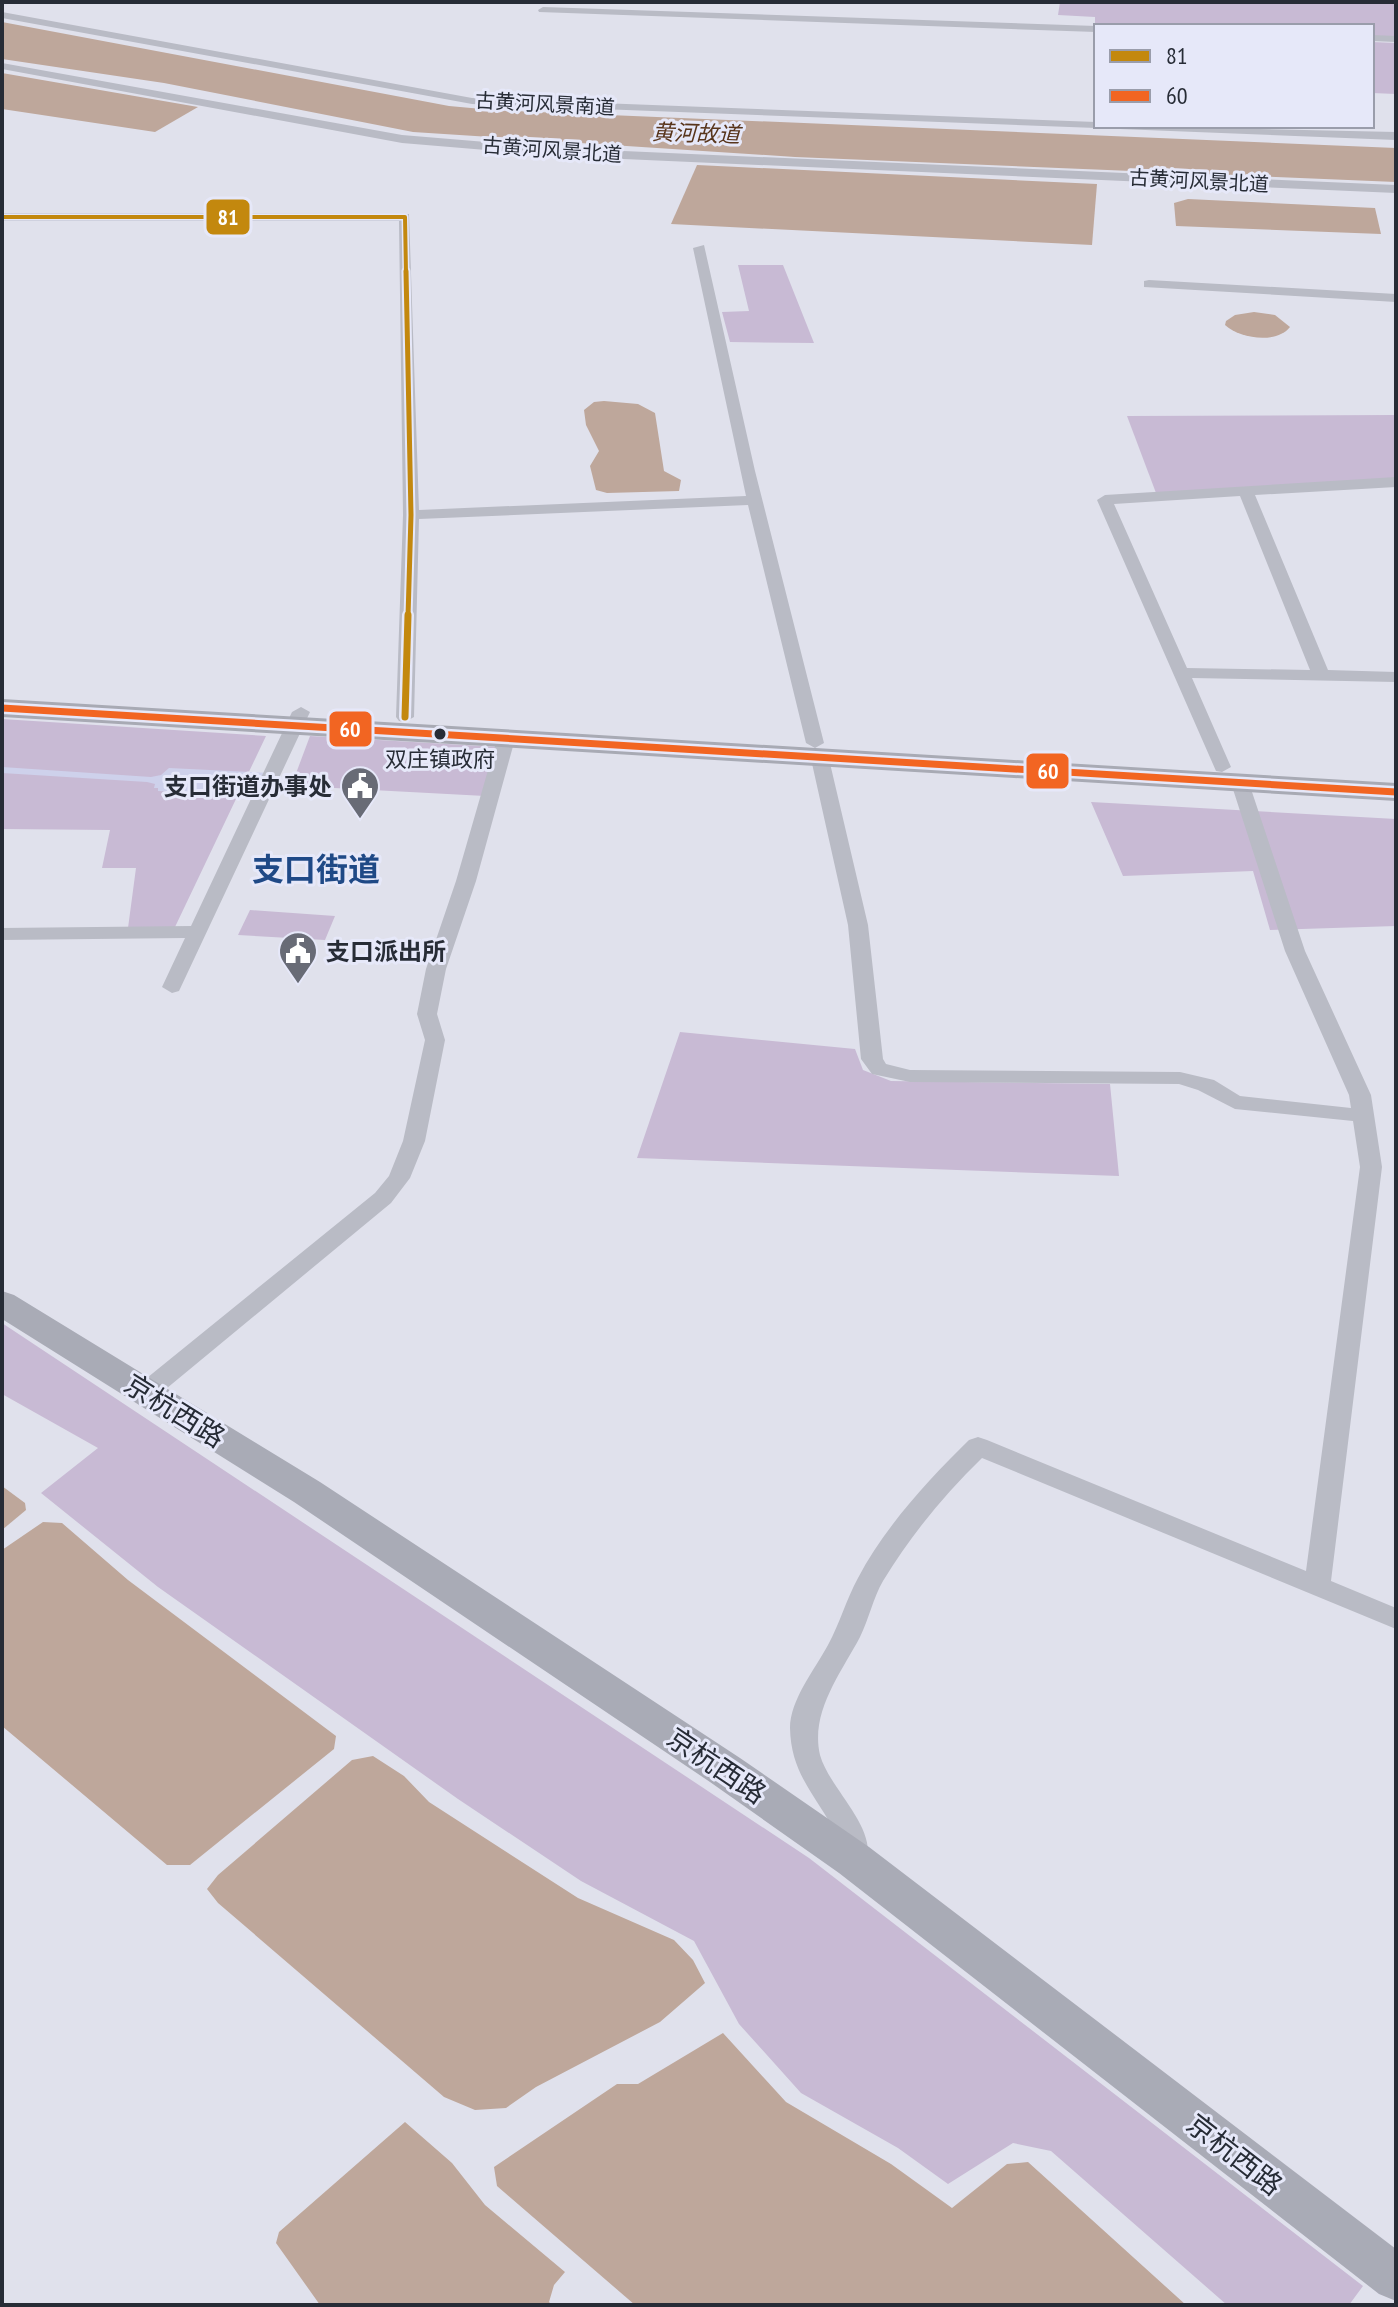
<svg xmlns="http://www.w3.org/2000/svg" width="1398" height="2307" font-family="'PT Sans Narrow','Noto Sans SC',sans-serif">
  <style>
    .green { fill: #c8bad4 }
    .plaza { fill: #ced1eb }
    .water { fill: #bea79b }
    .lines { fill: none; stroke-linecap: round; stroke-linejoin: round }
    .street { fill: #b9bbc5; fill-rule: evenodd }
    .secondary { fill: #a9abb6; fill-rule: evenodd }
    .primary { fill: #a8aab4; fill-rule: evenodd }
    .bus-1-far2-casing { stroke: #e6e8f9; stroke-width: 7 }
    .bus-1-far1-casing { stroke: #e6e8f9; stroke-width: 9 }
    .bus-1-casing { stroke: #e6e8f9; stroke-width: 12 }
    .bus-2-casing { stroke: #e6e8f9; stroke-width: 12 }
    .bus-1-far2 { stroke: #c3880e; stroke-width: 4 }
    .bus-1-far1 { stroke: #c3880e; stroke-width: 5 }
    .bus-1 { stroke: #c3880e; stroke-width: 7 }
    .bus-2 { stroke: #f26522; stroke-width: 7 }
    .bus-dot { fill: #272c36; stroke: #e6e8f9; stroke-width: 3 }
    .labels { text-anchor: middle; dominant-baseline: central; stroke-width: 6; stroke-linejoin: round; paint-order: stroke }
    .far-street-label { font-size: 20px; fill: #272c36; stroke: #e6e8f9 }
    .far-water-label { font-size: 22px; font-style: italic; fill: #58351c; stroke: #e6e8f9 }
    .bus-label { font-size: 22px; fill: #272c36; stroke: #e6e8f9 }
    .poi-label { font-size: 24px; font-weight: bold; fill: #272c36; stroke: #e6e8f9; text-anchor: end }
    .near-street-label { font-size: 28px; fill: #272c36; stroke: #e6e8f9 }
    .district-label { font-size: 32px; font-weight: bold; fill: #1f4986; stroke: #e6e8f9 }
    .line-badge { stroke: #e6e8f9; stroke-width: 3 }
    .badge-label { font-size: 22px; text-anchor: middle; font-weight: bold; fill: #fff }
  </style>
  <rect width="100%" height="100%" fill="#e0e1ec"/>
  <g class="green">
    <path d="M 1060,2 L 1396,2 L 1396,37 L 1372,36 L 1372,26 L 1095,27 L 1095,17 L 1058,15 Z"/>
    <path d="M 1372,42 L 1396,43 L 1396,94 L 1372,93 Z"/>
    <path d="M 738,265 L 783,265 L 814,343 L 730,342 L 722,312 L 749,311 Z"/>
    <path d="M 1396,415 L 1396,478 L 1156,493 L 1127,416 Z"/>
    <path d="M 2,719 L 266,736 L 175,927 L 128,928 L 136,868 L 102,868 L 110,830 L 2,829 Z"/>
    <path d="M 310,736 L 498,747 L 485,796 L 297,786 L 292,784 Z"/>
    <path d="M 1091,802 L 1396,819 L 1396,926 L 1270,930 L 1253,871 L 1123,876 Z"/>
    <path d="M 250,910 L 335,916 L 325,940 L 238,935 Z"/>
    <path d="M 680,1032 L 855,1049 L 863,1070 L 891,1081 L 1110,1084 L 1119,1176 L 637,1158 Z"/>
    <path d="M 2,1323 L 809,1858 L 1363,2286 L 1349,2305 L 1227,2305 L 1051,2151 L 1013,2143 L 948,2184 L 898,2148 L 801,2093 L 739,2024 L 694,1941 L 581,1881 L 458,1799 L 158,1587 L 41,1493 L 98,1448 L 2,1394 Z"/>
  </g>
  <path class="plaza" d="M 2,767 L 151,777 L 161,775 L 169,768 L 272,773 L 261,797 L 158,791 L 158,788 L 154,788 L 155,784 L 147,782 L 2,773 Z"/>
  <g class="water">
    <path d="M 2,22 L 449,106 L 493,110 L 1396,148 L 1396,182 L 795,157 L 413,132 L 164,83 L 2,59 Z"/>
    <path d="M 2,73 L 198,107 L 155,132 L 2,109 Z"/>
    <path d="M 697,165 L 1097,184 L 1092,245 L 671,224 Z"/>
    <path d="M 1188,199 L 1375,208 L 1381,234 L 1176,226 L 1174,203 Z"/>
    <path d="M 1254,312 L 1275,315 L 1290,327 C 1277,344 1240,339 1225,325 L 1226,321 L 1235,315 Z"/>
    <path d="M 604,401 L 638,404 L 655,413 L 664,471 L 681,480 L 679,491 L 607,493 L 596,490 L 590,466 L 599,451 L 586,425 L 584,410 L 594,402 Z"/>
    <path d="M 2,1486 L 25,1503 L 26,1510 L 2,1530 Z"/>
    <path d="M 43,1522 L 62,1523 L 128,1580 L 336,1736 L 334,1749 L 190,1865 L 167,1865 L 2,1726 L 2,1550 Z"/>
    <path d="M 373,1756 L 404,1776 L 429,1802 L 578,1898 L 674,1940 L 693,1960 L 705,1983 L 660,2022 L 536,2087 L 506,2108 L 475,2110 L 444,2097 L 218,1903 L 207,1889 L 218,1875 L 352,1760 Z"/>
    <path d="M 723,2033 L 786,2102 L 891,2164 L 952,2208 L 1007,2164 L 1028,2162 L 1186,2305 L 635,2305 L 497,2186 L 494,2167 L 617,2084 L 638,2084 Z"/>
    <path d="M 405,2122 L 452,2163 L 485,2205 L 565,2272 L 554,2285 L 549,2302 L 552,2305 L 320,2305 L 276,2243 L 279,2232 Z"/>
  </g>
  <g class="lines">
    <g class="street">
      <path d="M 543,7 L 1096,26 L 1097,26 L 1096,32 L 539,12 L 538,10 Z"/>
      <path d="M 2,12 L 472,98 L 1096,122 L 1096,126 L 1101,126 L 1096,128 L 472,104 L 2,18 Z"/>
      <path d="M 1372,35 L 1396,36 L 1396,42 L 1372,41 Z"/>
      <path d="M 2,63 L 402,135 L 556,148 L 1396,185 L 1396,193 L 556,156 L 402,143 L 2,69 Z"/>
      <path d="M 1114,126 L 1396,132 L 1396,140 L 1120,129 Z"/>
      <path d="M 2,213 L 409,214 L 419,510 L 746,496 L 693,248 L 704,245 L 755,471 L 824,743 L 815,748 L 806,743 L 748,505 L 419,519 L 414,717 L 405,722 L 399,721 L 396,717 L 403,515 L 399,221 L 2,221 Z"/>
      <path d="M 1149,280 L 1396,294 L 1396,302 L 1144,287 L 1144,281 Z"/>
      <path d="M 1396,477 L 1396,487 L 1255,495 L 1328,670 L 1396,672 L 1396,682 L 1192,678 L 1231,767 L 1222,772 L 1216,771 L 1097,500 L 1105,495 ZM 1240,496 L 1310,670 L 1187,668 L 1114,504 Z"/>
      <path d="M 301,707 L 310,712 L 179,991 L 172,993 L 162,987 L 185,938 L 2,940 L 2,928 L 191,926 L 292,712 Z"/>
      <path d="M 506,734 L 515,739 L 476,881 L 446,969 L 437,1014 L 445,1040 L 425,1141 L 410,1178 L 391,1203 L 155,1398 L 146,1401 L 137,1398 L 134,1392 L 137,1386 L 375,1193 L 389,1176 L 403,1141 L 425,1040 L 417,1014 L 426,969 L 456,881 L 497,739 Z"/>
      <path d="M 820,754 L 829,759 L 868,925 L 883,1059 L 886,1064 L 910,1070 L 1180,1072 L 1214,1080 L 1240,1096 L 1351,1108 L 1349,1095 L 1285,951 L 1231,783 L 1240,778 L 1249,783 L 1305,951 L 1371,1095 L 1382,1167 L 1331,1581 L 1396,1608 L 1396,1629 L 982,1458 C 944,1495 911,1535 883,1581 C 873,1598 869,1619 860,1637 C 841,1673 810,1712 820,1755 C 830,1791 883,1831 864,1869 L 854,1872 L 844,1869 C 839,1859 842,1849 838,1839 C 820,1798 791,1778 790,1728 C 790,1700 815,1669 828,1645 C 840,1623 846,1600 858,1578 C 884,1528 929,1479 969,1440 L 978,1437 L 987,1440 L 1306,1571 L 1360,1167 L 1353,1121 L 1235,1109 L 1198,1090 L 1179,1084 L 910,1082 L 872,1074 L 861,1059 L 848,925 L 811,759 Z"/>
    </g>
    <path class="secondary" d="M 2,1291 L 14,1295 L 320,1482 L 740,1758 L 869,1847 L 1396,2249 L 1396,2301 L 1379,2294 L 839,1873 L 710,1782 L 294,1502 L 2,1319 Z"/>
    <path class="primary" d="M 2,699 L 1396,783 L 1396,801 L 2,717 Z"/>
    <g class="bus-1-far2-casing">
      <path id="bus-1-far2" d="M 2,217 L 405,217 L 406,273"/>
    </g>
    <g class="bus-1-far1-casing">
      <path id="bus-1-far1" d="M 406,271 L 411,515 L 408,617"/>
    </g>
    <g class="bus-1-casing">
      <path id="bus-1" d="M 405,717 L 408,615"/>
    </g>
    <g class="bus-2-casing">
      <path id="bus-2" d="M 2,708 L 1396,792"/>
    </g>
    <use href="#bus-1-far2" class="bus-1-far2"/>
    <use href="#bus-1-far1" class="bus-1-far1"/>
    <use href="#bus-1" class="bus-1"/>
    <use href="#bus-2" class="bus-2"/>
  </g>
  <defs>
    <g id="civic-pin" transform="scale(2)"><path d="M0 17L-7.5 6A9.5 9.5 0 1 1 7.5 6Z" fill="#686b76" stroke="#e6e8f9"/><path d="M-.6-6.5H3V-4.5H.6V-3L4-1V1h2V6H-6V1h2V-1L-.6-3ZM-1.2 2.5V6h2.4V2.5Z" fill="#fff"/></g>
  </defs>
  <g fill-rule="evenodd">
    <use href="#civic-pin" x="360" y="786"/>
    <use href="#civic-pin" x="298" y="951"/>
  </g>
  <circle class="bus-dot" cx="440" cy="734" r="7"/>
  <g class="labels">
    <g class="far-street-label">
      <text transform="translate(545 104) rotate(3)">古黄河风景南道</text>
      <text transform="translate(552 150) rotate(4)">古黄河风景北道</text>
      <text transform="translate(1199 181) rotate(3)">古黄河风景北道</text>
    </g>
    <g class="far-water-label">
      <text transform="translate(696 133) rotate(2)">黄河故道</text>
    </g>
    <g class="bus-label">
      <text x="440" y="759">双庄镇政府</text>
    </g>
    <g class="poi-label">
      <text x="332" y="786">支口街道办事处</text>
      <text x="326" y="951" text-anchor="start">支口派出所</text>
    </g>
    <g class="near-street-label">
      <text transform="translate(175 1410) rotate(32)">京杭西路</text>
      <text transform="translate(717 1765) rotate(34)">京杭西路</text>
      <text transform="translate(1235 2154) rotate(38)">京杭西路</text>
    </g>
    <g class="district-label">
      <text x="316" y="869">支口街道</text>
    </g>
  </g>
  <g class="line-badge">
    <rect x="205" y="198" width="46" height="38" rx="8" fill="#c3880e"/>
    <rect x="328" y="710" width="45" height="38" rx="8" fill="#f26522"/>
    <rect x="1025" y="752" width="45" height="38" rx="8" fill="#f26522"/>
  </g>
  <g class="badge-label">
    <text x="228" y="225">81</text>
    <text x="350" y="737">60</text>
    <text x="1048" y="779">60</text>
  </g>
  <rect width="1398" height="2307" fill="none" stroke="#272c36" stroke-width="8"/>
  <rect x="1094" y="24" width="280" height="104" fill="#e6e8f9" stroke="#9a9dab" stroke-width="2"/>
  <rect x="1110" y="50" width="40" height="12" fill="#c3880e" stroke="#9a9dab" stroke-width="2"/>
  <text x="1166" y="64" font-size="24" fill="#272c36">81</text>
  <rect x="1110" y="90" width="40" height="12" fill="#f26522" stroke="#9a9dab" stroke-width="2"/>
  <text x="1166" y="104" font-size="24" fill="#272c36">60</text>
</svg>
